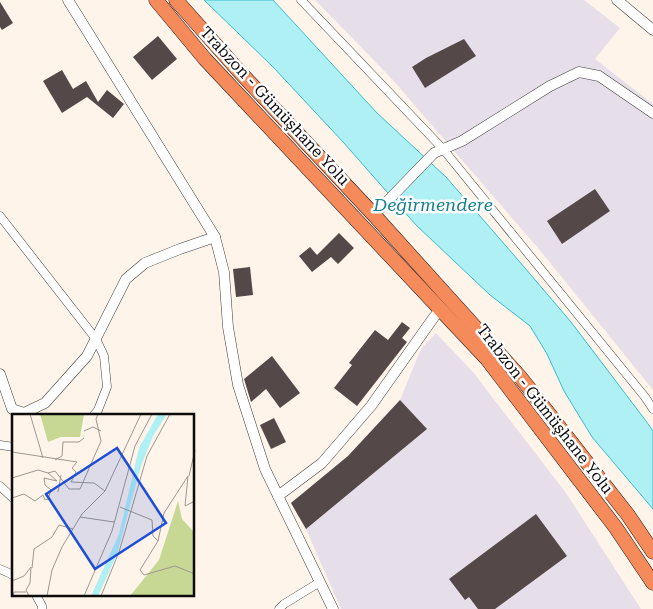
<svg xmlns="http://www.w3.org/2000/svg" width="653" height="609" font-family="'Roboto Serif',serif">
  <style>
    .industrial { fill: #e6dfea }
    .water { fill: #aff0f5; stroke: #37bccb }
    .building { fill: #544948 }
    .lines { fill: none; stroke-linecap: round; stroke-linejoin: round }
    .minor-casing { stroke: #3e3e3e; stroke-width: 9 }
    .tertiary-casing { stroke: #3e3e3e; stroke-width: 11 }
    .trunk-casing { stroke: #1c1c1c; stroke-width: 15 }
    .minor { stroke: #fff; stroke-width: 8 }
    .tertiary { stroke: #fff; stroke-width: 10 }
    .trunk { stroke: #f58a5a; stroke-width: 14 }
    .labels { text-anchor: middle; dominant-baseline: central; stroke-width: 5; stroke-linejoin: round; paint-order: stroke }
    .street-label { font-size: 16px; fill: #0b0b0b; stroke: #fff }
    .water-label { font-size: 18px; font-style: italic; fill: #178294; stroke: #fff }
    .inset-road { fill: none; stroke: #9d9791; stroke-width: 1 }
    .view { fill: #1d4ed8; fill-opacity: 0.15; stroke: #1d4ed8; stroke-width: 2.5 }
    .inset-edge { fill: none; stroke: #0b0b0b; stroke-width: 2.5 }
  </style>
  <rect width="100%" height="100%" fill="#fff4ea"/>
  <g class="industrial">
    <path d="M 315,0 L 584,0 L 620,28 L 595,59 L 653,104 L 653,390 L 543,254 L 392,79 Z"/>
    <path d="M 436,333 L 473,372 L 566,493 L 641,609 L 341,609 L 306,529 L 291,503 L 348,456 L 400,400 L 421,349 Z"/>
  </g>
  <path class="water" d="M 204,0 L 273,0 L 377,113 L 446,177 L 519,261 L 571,322 L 646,421 L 653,431 L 653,509 L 592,437 L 564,391 L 547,354 L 530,326 L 490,295 L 416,225 L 344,143 L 273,67 Z"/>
  <g class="building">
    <path d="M 0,2 L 13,23 L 2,30 L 0,27 Z"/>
    <path d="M 158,36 L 177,59 L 152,80 L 133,57 Z"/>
    <path d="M 464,39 L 476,56 L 425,88 L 412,67 L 426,58 Z"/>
    <path d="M 62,70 L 73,89 L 86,81 L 98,102 L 107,90 L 124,104 L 113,118 L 87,97 L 62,113 L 43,81 Z"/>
    <path d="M 595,189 L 610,211 L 562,244 L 547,221 Z"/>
    <path d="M 339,233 L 354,248 L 338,264 L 331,257 L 312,272 L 299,256 L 310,247 L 317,255 Z"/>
    <path d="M 250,267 L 253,295 L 236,297 L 233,269 Z"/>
    <path d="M 402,322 L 410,328 L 402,338 L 407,342 L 357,406 L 334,388 L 352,365 L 349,363 L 375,330 L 388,340 Z"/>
    <path d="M 272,356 L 300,393 L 280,408 L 266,389 L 251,402 L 244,379 Z"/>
    <path d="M 400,400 L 427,429 L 306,529 L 291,503 L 348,456 Z"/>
    <path d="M 274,418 L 286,442 L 271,449 L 260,425 Z"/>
    <path d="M 536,514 L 567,556 L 495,609 L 478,609 L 469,597 L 465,600 L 449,579 Z"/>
  </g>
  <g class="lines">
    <g class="minor-casing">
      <g id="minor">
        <path d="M 301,0 L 443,149 L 645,397 L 653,409"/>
        <path d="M 0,216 L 96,339 L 104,356 L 107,387 L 98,410 L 94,415"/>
        <path d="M 0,445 L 14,447"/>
        <path d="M 0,486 L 14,499"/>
        <path d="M 0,569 L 9,573 L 14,576"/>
        <path d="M 36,595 L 42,606 L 42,609"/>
        <path d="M 279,609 L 284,604 L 320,582"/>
      </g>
    </g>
    <g class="tertiary-casing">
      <g id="tertiary">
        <path d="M 68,0 L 215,237 L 224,272 L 228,327 L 238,385 L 265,469 L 333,609"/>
        <path d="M 617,0 L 653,30"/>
        <path d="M 374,215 L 434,153 L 462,141 L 550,86 L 579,72 L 599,76 L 653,113"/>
        <path d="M 0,374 L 12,409 L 24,413 L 45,403 L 87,356 L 126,279 L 145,263 L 180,249 L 215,237"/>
        <path d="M 278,496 L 322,463 L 371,406 L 434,317 L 440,310"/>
      </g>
    </g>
    <g class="trunk-casing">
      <g id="trunk">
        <path d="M 156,0 L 205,59 L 487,359 L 616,528 L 653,583"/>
        <path d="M 176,0 L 238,70 L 374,215 L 521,378 L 628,515 L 653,552"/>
      </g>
    </g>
    <use href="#minor" class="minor"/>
    <use href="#tertiary" class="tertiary"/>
    <use href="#trunk" class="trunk"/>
  </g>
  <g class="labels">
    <g class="street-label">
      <text transform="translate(275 106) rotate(47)">Trabzon - Gümüşhane Yolu</text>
      <text transform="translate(545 409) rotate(52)">Trabzon - Gümüşhane Yolu</text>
    </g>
    <g class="water-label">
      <text x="433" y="204">Değirmendere</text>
    </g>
  </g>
  <g transform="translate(12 414)">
    <rect width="182" height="182" fill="#fff4ea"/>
    <path d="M 28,0 L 72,0 L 68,23 L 49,23 L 36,28 ZM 166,87 L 170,105 L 182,118 L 182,182 L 118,182 L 147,146 Z" fill="#c7d894"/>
    <path d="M 146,0 L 155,0 L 141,22 L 129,52 L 105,140 L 86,182 L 79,182 L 107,120 L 127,34 Z" fill="#aff0f5"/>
    <path class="inset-road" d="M 18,0 L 31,44M 72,17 L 81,13 L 89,17M 0,38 L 65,48 L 60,54 L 64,58 L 59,68 L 82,69 L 93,77M 43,46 L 50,42 L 51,28 L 67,28 L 72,24M 177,62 L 183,36M 0,64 L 26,56 L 36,59 L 43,57 L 57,75 L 68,75 L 89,27 L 84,5 L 86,0M 46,78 L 49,61M 0,84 L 12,80 L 23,87 L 31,81 L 33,86 L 36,85 L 39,76 L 33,71 L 32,64 L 45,67 L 36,59M 183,87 L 173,92 L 176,62 L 152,99 L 146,127 L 128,156 L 132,161 L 163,152 L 183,160M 108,93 L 140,106 L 141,122 L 146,127M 68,103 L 102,108M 20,154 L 22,135 L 40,123 L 47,111 L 61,115M 0,167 L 12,162 L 19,153 L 18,169 L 14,176 L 17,182M 1,182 L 2,178 L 14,178M 35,182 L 40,156 L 50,133 L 70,100 L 93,77 L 129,0M 72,182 L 100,117 L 123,32 L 140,0M 89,182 L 107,138 L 135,42 L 158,0"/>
    <path class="view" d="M 105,34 L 154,109 L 83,155 L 34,80 Z"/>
    <rect width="182" height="182" class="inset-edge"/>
  </g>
</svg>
